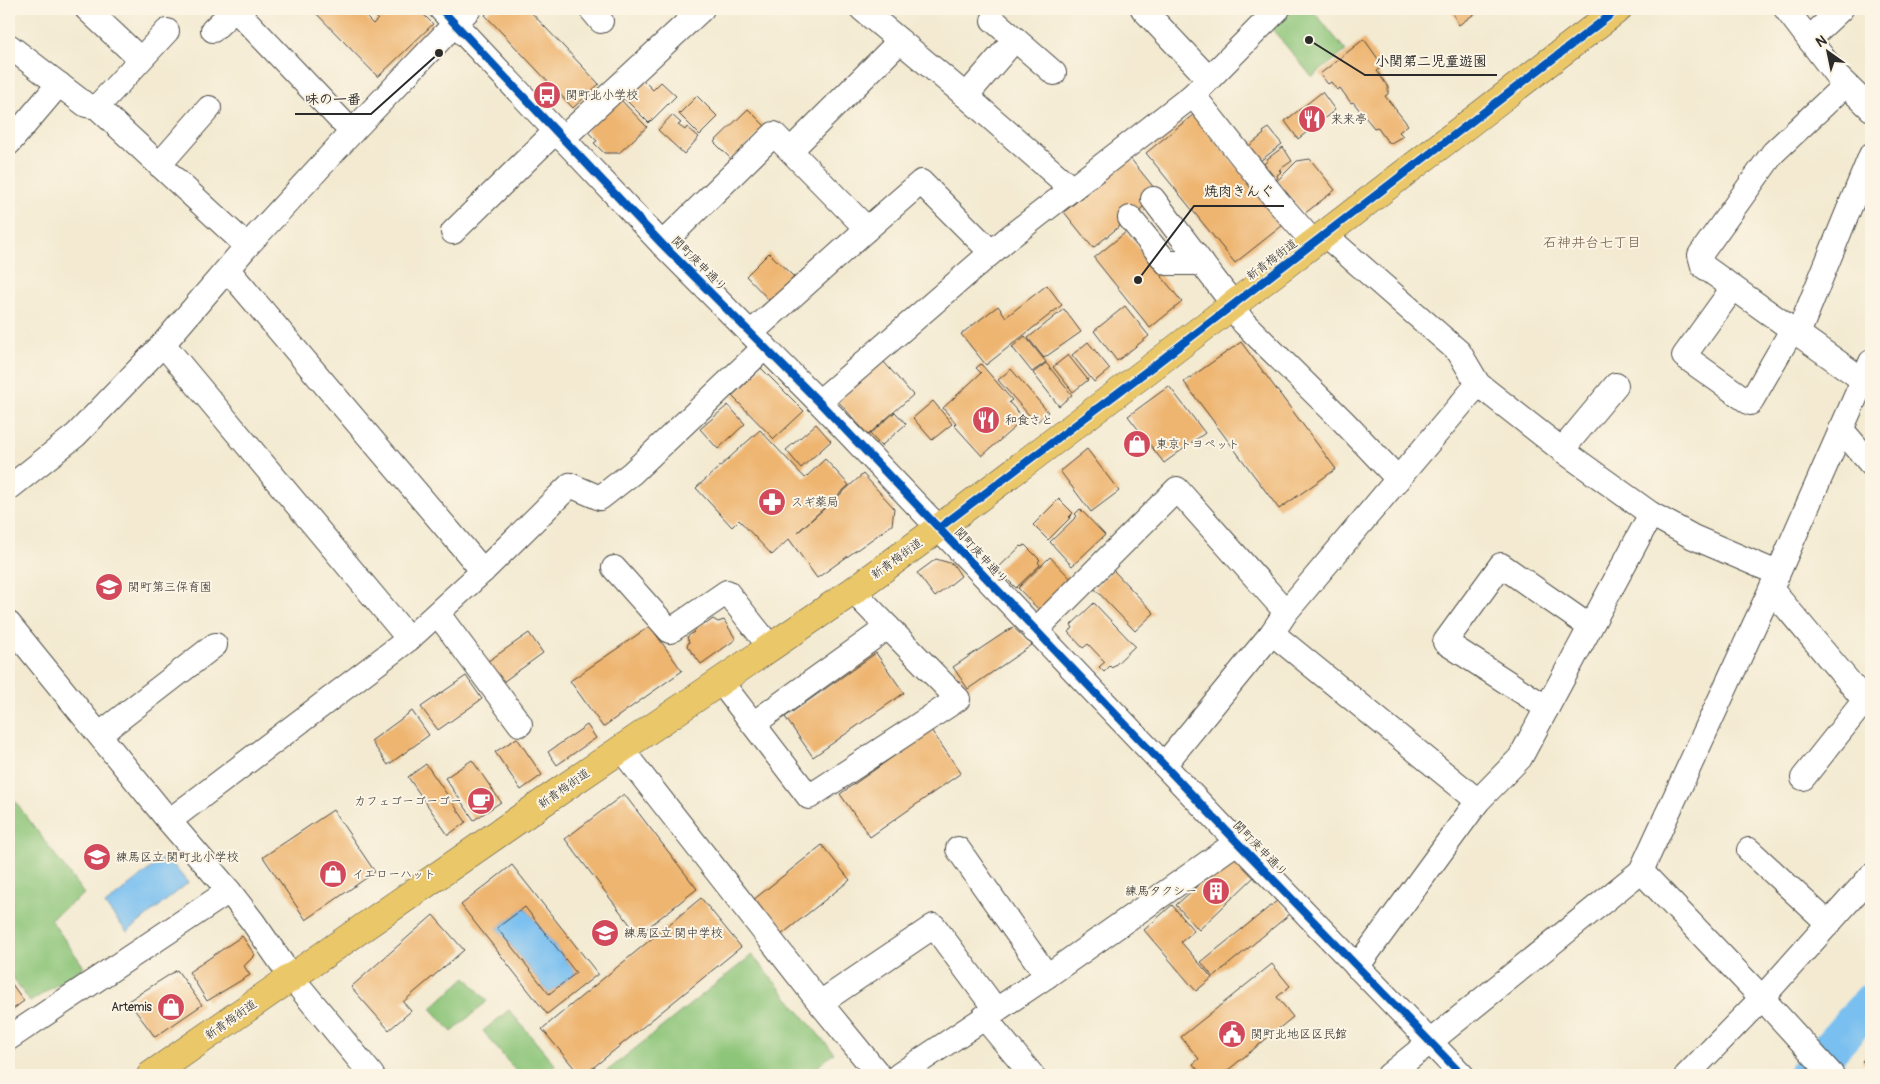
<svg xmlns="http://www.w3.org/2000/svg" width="1880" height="1084" font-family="Pangolin,'Klee One',sans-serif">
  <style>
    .green { fill: #8dc579; stroke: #5c7852 }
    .water { fill: #79bff0; stroke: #52758e }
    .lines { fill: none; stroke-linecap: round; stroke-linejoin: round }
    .river { stroke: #79bff0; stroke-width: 38 }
    .building { fill: #eeb571; fill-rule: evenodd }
    .minor-casing { stroke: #494844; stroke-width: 26 }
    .major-casing { stroke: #494844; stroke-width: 29 }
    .minor { stroke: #fff; stroke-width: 24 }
    .major { stroke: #eac769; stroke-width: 28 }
    .cycleway-casing { stroke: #fcf5e5; stroke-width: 11 }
    .cycleway { stroke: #0057b8; stroke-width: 8 }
    .labels { text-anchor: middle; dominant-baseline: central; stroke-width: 4; stroke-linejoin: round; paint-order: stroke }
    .poi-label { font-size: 12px; fill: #2b2b2b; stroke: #fcf5e5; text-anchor: start }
    .street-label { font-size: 12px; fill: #2b2b2b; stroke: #fcf5e5 }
    .neighbourhood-label { font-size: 14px; fill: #6f5b44; stroke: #fcf5e5 }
    .leader { fill: none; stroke: #2b2b2b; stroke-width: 2 }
    .callout-dot { fill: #2b2b2b; stroke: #fcf5e5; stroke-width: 2 }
    .callout-label { font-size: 14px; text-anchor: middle; font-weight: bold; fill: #2b2b2b; stroke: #fcf5e5; stroke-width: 4; stroke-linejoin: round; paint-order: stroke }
  </style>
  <rect width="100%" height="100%" fill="#fcf5e5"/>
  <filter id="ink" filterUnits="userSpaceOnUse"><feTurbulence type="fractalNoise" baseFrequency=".02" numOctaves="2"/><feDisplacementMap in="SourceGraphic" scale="10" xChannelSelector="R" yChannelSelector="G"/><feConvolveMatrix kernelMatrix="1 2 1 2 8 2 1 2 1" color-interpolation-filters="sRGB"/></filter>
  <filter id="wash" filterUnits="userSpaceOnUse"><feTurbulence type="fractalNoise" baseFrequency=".0096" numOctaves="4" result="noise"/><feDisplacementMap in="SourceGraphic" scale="20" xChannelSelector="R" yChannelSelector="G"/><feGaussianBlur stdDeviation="1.12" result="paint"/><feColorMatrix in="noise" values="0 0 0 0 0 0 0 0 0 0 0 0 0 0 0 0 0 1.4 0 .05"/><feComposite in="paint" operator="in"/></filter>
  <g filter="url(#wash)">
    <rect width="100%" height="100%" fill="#f3ead1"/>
    <g class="green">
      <path d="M 1293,9 L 1312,9 L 1346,51 L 1312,77 L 1272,29 Z"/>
      <path d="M 9,793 L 84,894 L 50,919 L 84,967 L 30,1002 L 9,972 Z"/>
      <path d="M 752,955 L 834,1053 L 818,1066 L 825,1075 L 602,1075 Z"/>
      <path d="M 466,977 L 487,1001 L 452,1032 L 431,1008 Z"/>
      <path d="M 509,1010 L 556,1066 L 545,1075 L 519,1075 L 483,1031 Z"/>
    </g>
    <g class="water">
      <path d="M 166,856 L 188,883 L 127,932 L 105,905 Z"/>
      <path d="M 525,907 L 576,973 L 549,994 L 497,928 Z"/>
    </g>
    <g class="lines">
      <path class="river" d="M 1807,1075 L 1871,1002"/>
    </g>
    <g id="blocks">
      <g class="building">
        <path d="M 312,9 L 358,9 L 373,24 L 378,19 L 368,9 L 418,9 L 433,24 L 378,77 Z"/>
        <path d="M 491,9 L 528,9 L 599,84 L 573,108 L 485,15 Z"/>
        <path d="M 1450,9 L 1481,9 L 1459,25 Z"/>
        <path d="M 1364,39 L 1383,66 L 1377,71 L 1388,87 L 1388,94 L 1385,96 L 1408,125 L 1399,132 L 1403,136 L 1391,143 L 1387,141 L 1377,127 L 1374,128 L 1353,102 L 1351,103 L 1340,88 L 1337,90 L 1331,82 L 1328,84 L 1320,74 Z"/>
        <path d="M 641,78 L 653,90 L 661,82 L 676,96 L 649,123 L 622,96 Z"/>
        <path d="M 1322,92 L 1335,110 L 1298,139 L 1285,121 Z"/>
        <path d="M 697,96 L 718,117 L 700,135 L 679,114 Z"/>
        <path d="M 619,98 L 647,127 L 619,153 L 604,153 L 594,143 L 597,141 L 586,130 Z"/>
        <path d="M 748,109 L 766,127 L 732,160 L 714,142 Z"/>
        <path d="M 1194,114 L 1283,225 L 1235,263 L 1146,153 Z"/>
        <path d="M 672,115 L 681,123 L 678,125 L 685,130 L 687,127 L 699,137 L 684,154 L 658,130 Z"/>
        <path d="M 1269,128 L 1282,144 L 1260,161 L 1249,146 L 1264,134 L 1263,132 Z"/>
        <path d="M 1283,147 L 1292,161 L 1279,170 L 1281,172 L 1277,175 L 1278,178 L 1274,181 L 1263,165 L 1268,160 L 1267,159 Z"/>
        <path d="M 1130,158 L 1159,194 L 1093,248 L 1064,212 Z"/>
        <path d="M 1310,159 L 1335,190 L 1304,214 L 1277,181 L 1297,161 Z"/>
        <path d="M 1126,232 L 1182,302 L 1150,328 L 1094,258 Z"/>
        <path d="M 769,253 L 794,277 L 770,301 L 746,276 Z"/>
        <path d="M 1047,285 L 1062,305 L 986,365 L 961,334 L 998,306 L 1006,317 Z"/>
        <path d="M 1125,306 L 1149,336 L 1117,361 L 1094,331 Z"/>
        <path d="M 1064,309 L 1081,332 L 1044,358 L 1028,338 Z"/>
        <path d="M 1025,336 L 1046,362 L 1032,372 L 1012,347 Z"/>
        <path d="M 1088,342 L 1110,369 L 1094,382 L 1072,355 Z"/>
        <path d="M 1241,342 L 1336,469 L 1279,509 L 1184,382 Z"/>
        <path d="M 1068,355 L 1088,380 L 1073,392 L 1053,367 Z"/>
        <path d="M 883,361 L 913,395 L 868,435 L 838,401 Z"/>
        <path d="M 1046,363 L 1072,395 L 1059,406 L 1033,373 Z"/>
        <path d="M 981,364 L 1012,400 L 1009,402 L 1024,419 L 982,456 L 954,425 L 956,423 L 943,408 L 981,373 L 976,368 Z"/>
        <path d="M 761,368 L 804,411 L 774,439 L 732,396 Z"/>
        <path d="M 1011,369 L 1048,412 L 1036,423 L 998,380 Z"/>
        <path d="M 1169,386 L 1205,433 L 1164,463 L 1128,416 Z"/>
        <path d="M 933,401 L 952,424 L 932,440 L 913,418 Z"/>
        <path d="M 728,405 L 745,424 L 718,449 L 700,429 Z"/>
        <path d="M 895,412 L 906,424 L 881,446 L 870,434 Z"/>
        <path d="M 816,424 L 831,441 L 801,468 L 786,450 Z"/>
        <path d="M 760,430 L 805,478 L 825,459 L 849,485 L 798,532 L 863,474 L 894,508 L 892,525 L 817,578 L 789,539 L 772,555 L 739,520 L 732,527 L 696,488 Z"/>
        <path d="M 1087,449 L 1119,491 L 1091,512 L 1060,471 Z"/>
        <path d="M 1059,499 L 1073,513 L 1069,517 L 1070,518 L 1048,540 L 1033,525 Z"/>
        <path d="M 1080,509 L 1105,535 L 1072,566 L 1050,542 L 1077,516 L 1075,514 Z"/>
        <path d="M 1025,545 L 1040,560 L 1038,562 L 1040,565 L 1016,588 L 997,569 L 1021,546 L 1022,547 Z"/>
        <path d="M 1050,557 L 1073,581 L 1041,612 L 1018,588 Z"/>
        <path d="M 936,559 L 953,564 L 961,576 L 935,597 L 917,573 Z"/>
        <path d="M 1113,570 L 1154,613 L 1135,631 L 1094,588 Z"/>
        <path d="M 1094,603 L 1135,646 L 1112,668 L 1110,666 L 1104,672 L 1099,667 L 1105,662 L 1088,644 L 1083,648 L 1068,632 L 1073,628 L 1071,625 Z"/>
        <path d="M 713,619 L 718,622 L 724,620 L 735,638 L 735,640 L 701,664 L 687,646 L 689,642 L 687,637 L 694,632 L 692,630 L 705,622 L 706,624 Z"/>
        <path d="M 650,626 L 682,671 L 603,727 L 570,681 Z"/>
        <path d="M 1013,627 L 1032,645 L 968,689 L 953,667 Z"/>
        <path d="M 529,633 L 543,653 L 496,687 L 481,666 Z"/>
        <path d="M 876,653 L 904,693 L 813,757 L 785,717 Z"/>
        <path d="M 466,676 L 482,699 L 438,730 L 421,707 Z"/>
        <path d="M 412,711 L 429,735 L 388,765 L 371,741 Z"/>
        <path d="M 587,725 L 596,738 L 557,765 L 548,752 Z"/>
        <path d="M 931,730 L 961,773 L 870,837 L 840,794 Z"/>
        <path d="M 517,738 L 542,775 L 521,790 L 495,752 Z"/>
        <path d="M 472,760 L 501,802 L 474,820 L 445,778 Z"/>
        <path d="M 426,764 L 466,822 L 448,835 L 408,777 Z"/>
        <path d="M 624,794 L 697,889 L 638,935 L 565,839 Z"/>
        <path d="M 333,810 L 375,872 L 306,920 L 263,857 Z"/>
        <path d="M 822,845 L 850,880 L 776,939 L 748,904 Z"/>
        <path d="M 1230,857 L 1237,859 L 1254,877 L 1199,930 L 1176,905 Z"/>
        <path d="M 512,865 L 598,974 L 547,1014 L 461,905 ZM 525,907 L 576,973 L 549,994 L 497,928 Z"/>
        <path d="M 701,898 L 741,947 L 584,1075 L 580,1075 L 542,1029 Z"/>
        <path d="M 1278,900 L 1290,914 L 1213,977 L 1201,962 Z"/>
        <path d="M 1172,905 L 1194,931 L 1181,942 L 1212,978 L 1196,991 L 1144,930 Z"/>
        <path d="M 433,915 L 464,950 L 403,1002 L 411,1011 L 389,1030 L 351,987 Z"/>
        <path d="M 242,936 L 255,955 L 244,966 L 250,975 L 207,1001 L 189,972 Z"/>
        <path d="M 1272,964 L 1290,986 L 1277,997 L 1293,1017 L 1222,1075 L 1202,1075 L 1193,1064 L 1199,1059 L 1181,1037 Z"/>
        <path d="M 177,970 L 202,1005 L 155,1037 L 128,1001 Z"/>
        <path d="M 9,980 L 24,1001 L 9,1012 Z"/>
        <path d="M 1871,1051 L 1871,1063 L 1868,1067 L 1862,1061 Z"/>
      </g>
    </g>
  </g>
  <g filter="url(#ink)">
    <use href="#blocks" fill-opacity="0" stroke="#494844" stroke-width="1"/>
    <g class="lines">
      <g class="minor-casing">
        <g id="minor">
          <path d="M 87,9 L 140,59"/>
          <path d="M 235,9 L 352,132"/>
          <path d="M 441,9 L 662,244 L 819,402 L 1237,842 L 1462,1075"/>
          <path d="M 591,9 L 601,21"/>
          <path d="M 862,9 L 966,96 L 1071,188"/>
          <path d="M 1143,9 L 1209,79"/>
          <path d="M 1786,9 L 1837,76 L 1871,109"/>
          <path d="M 993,20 L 1054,73"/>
          <path d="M 213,30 L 235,9"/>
          <path d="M 1809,39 L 1841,9"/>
          <path d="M 9,46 L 86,105 L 97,107 L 247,246"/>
          <path d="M 1845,85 L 1773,153 L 1700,255 L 1703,266 L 1863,380"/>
          <path d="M 1193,95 L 1278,202 L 1313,242"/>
          <path d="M 966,96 L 1015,39"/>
          <path d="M 97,107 L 167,31"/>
          <path d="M 562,139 L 702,9"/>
          <path d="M 9,143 L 59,84"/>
          <path d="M 791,150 L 900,41"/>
          <path d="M 159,165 L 209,108"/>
          <path d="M 1153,199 L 1233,304"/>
          <path d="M 1130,218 L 1167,263 L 1202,263"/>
          <path d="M 453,232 L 556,131"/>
          <path d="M 1324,234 L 1459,352 L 1478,384 L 1562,450 L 1651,514 L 1693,537 L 1777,573"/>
          <path d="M 662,244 L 774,134 L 867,229 L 921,182 L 991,252"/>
          <path d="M 228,270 L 483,571"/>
          <path d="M 1733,288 L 1684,356 L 1750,403 L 1792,330"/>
          <path d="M 1231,305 L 1244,323 L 1344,422 L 1398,479"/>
          <path d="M 751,333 L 867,229"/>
          <path d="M 1798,334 L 1871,155"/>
          <path d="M 163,344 L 409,639"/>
          <path d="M 819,402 L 1006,240 L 1193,95 L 1278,9"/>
          <path d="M 1841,429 L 1871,464"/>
          <path d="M 1562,450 L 1616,385"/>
          <path d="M 9,488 L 76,435 L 163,344 L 247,246 L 352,132 L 469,9"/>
          <path d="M 614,568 L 670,631 L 727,592 L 770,647"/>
          <path d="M 1771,589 L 1871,708"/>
          <path d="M 438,614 L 520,724"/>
          <path d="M 9,624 L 169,821 L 229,891 L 253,922 L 292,978 L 372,1075"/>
          <path d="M 1035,631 L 1177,489 L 1286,612"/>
          <path d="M 1272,633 L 1478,801"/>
          <path d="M 721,682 L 809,797 L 958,699 L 853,591"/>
          <path d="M 1547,708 L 1445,642 L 1501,565 L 1590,627"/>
          <path d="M 753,724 L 888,627"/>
          <path d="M 100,734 L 215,645"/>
          <path d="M 621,749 L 820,1003 L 879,1075"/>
          <path d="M 1164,765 L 1272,633 L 1286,612 L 1478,384"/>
          <path d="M 1803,778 L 1865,700"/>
          <path d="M 169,821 L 409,639 L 483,571 L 570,485 L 600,498 L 632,473 L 765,347"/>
          <path d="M 958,849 L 1047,976"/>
          <path d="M 1749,850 L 1829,924"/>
          <path d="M 1641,871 L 1762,998 L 1832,1075"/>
          <path d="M 1357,967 L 1478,801 L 1520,758 L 1651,514"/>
          <path d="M 820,1003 L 934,926 L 996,1010"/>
          <path d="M 984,1017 L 1032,1075"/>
          <path d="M 9,1038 L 229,891"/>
          <path d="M 899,1075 L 1047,976 L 1237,842"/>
          <path d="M 1389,1075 L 1641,871 L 1771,589 L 1871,362"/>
          <path d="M 1687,1075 L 1762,998 L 1871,876"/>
        </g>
      </g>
      <g class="major-casing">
        <path id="major" d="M 151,1075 L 561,790 L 853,591 L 939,528 L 1156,364 L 1618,9"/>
      </g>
      <use href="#minor" class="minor"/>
      <use href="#major" class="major"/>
      <g class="cycleway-casing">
        <g id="cycleway">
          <path d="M 441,9 L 662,244 L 819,402 L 1237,842 L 1462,1075"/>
          <path d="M 939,528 L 1156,364 L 1618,9"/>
        </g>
      </g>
      <use href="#cycleway" class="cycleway"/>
    </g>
  </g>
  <defs>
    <g id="bus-disc" transform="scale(1.4375)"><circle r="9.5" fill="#d1495b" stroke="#fcf5e5"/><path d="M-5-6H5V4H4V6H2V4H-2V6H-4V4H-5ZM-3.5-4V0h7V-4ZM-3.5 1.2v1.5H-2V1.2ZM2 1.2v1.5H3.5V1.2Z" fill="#fff"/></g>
    <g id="restaurant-disc" transform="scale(1.4375)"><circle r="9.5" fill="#d1495b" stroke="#fcf5e5"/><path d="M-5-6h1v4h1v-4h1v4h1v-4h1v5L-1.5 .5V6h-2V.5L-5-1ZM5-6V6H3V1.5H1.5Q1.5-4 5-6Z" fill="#fff"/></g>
    <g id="shop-disc" transform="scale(1.4375)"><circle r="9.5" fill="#d1495b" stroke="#fcf5e5"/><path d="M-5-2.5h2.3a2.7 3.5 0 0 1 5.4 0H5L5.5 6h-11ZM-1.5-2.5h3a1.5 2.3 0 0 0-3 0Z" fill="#fff"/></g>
    <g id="pharmacy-disc" transform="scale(1.4375)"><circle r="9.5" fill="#d1495b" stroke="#fcf5e5"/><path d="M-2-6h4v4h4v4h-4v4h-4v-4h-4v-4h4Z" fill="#fff"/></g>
    <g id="school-disc" transform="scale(1.4375)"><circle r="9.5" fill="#d1495b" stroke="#fcf5e5"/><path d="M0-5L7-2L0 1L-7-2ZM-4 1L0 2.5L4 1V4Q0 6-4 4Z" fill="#fff"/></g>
    <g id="cafe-disc" transform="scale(1.4375)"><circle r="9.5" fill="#d1495b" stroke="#fcf5e5"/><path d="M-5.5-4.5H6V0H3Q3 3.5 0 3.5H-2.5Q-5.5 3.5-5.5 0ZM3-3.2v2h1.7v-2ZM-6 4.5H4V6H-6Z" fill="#fff"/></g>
    <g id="building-disc" transform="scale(1.4375)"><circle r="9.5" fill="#d1495b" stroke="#fcf5e5"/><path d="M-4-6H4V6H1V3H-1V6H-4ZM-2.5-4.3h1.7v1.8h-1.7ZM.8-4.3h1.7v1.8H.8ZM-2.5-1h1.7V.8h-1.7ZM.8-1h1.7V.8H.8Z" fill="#fff"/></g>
    <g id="civic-disc" transform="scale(1.4375)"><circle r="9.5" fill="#d1495b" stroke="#fcf5e5"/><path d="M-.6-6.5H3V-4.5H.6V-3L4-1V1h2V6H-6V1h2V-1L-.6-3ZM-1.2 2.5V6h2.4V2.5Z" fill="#fff"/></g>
  </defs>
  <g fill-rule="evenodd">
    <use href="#bus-disc" x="547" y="95"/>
    <use href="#restaurant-disc" x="1312" y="119"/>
    <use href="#restaurant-disc" x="986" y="420"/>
    <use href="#shop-disc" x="1137" y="444"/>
    <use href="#pharmacy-disc" x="772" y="502"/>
    <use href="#school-disc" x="109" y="587"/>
    <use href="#cafe-disc" x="481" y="801"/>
    <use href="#school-disc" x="97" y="857"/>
    <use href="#shop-disc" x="333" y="874"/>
    <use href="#building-disc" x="1216" y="891"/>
    <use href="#school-disc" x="605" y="933"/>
    <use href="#shop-disc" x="171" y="1007"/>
    <use href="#civic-disc" x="1232" y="1034"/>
  </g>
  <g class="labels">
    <g class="poi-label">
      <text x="566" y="95">関町北小学校</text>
      <text x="1331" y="119">来来亭</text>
      <text x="1005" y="420">和食さと</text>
      <text x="1156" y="444">東京トヨペット</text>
      <text x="791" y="502">スギ薬局</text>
      <text x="128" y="587">関町第三保育園</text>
      <text x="462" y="801" text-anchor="end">カフェゴーゴーゴー</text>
      <text x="116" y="857">練馬区立 関町北小学校</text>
      <text x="352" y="874">イエローハット</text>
      <text x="1197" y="891" text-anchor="end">練馬タクシー</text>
      <text x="624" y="933">練馬区立 関中学校</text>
      <text x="152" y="1007" text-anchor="end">Artemis</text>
      <text x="1251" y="1034">関町北地区区民館</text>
    </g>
    <g class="street-label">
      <text transform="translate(1272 260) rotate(-37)">新青梅街道</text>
      <text transform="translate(699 264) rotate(45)">関町庚申通り</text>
      <text transform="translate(981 556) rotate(47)">関町庚申通り</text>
      <text transform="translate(897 559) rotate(-36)">新青梅街道</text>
      <text transform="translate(564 789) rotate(-35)">新青梅街道</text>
      <text transform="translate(1260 849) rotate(46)">関町庚申通り</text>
      <text transform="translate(231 1020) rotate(-35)">新青梅街道</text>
    </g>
    <g class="neighbourhood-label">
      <text x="1592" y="242">石神井台七丁目</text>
    </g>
  </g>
  <path class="leader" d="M1309 40L1365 75H1497M439 53L371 114H295M1138 280L1194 206H1284"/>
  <g class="callout-dot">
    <circle cx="1309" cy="40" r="5"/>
    <circle cx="439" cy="53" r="5"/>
    <circle cx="1138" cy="280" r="5"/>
  </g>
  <g class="callout-label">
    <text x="1431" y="66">小関第二児童遊園</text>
    <text x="333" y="104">味の一番</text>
    <text x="1239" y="196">焼肉きんぐ</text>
  </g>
  <rect width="1880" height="1084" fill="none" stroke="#fcf5e5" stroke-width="30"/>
  <g transform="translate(1828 52) rotate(327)" stroke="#fcf5e5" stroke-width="4" paint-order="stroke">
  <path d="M0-4L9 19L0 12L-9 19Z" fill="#2b2b2b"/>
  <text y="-8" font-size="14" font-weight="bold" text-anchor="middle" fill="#2b2b2b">N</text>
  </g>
</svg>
